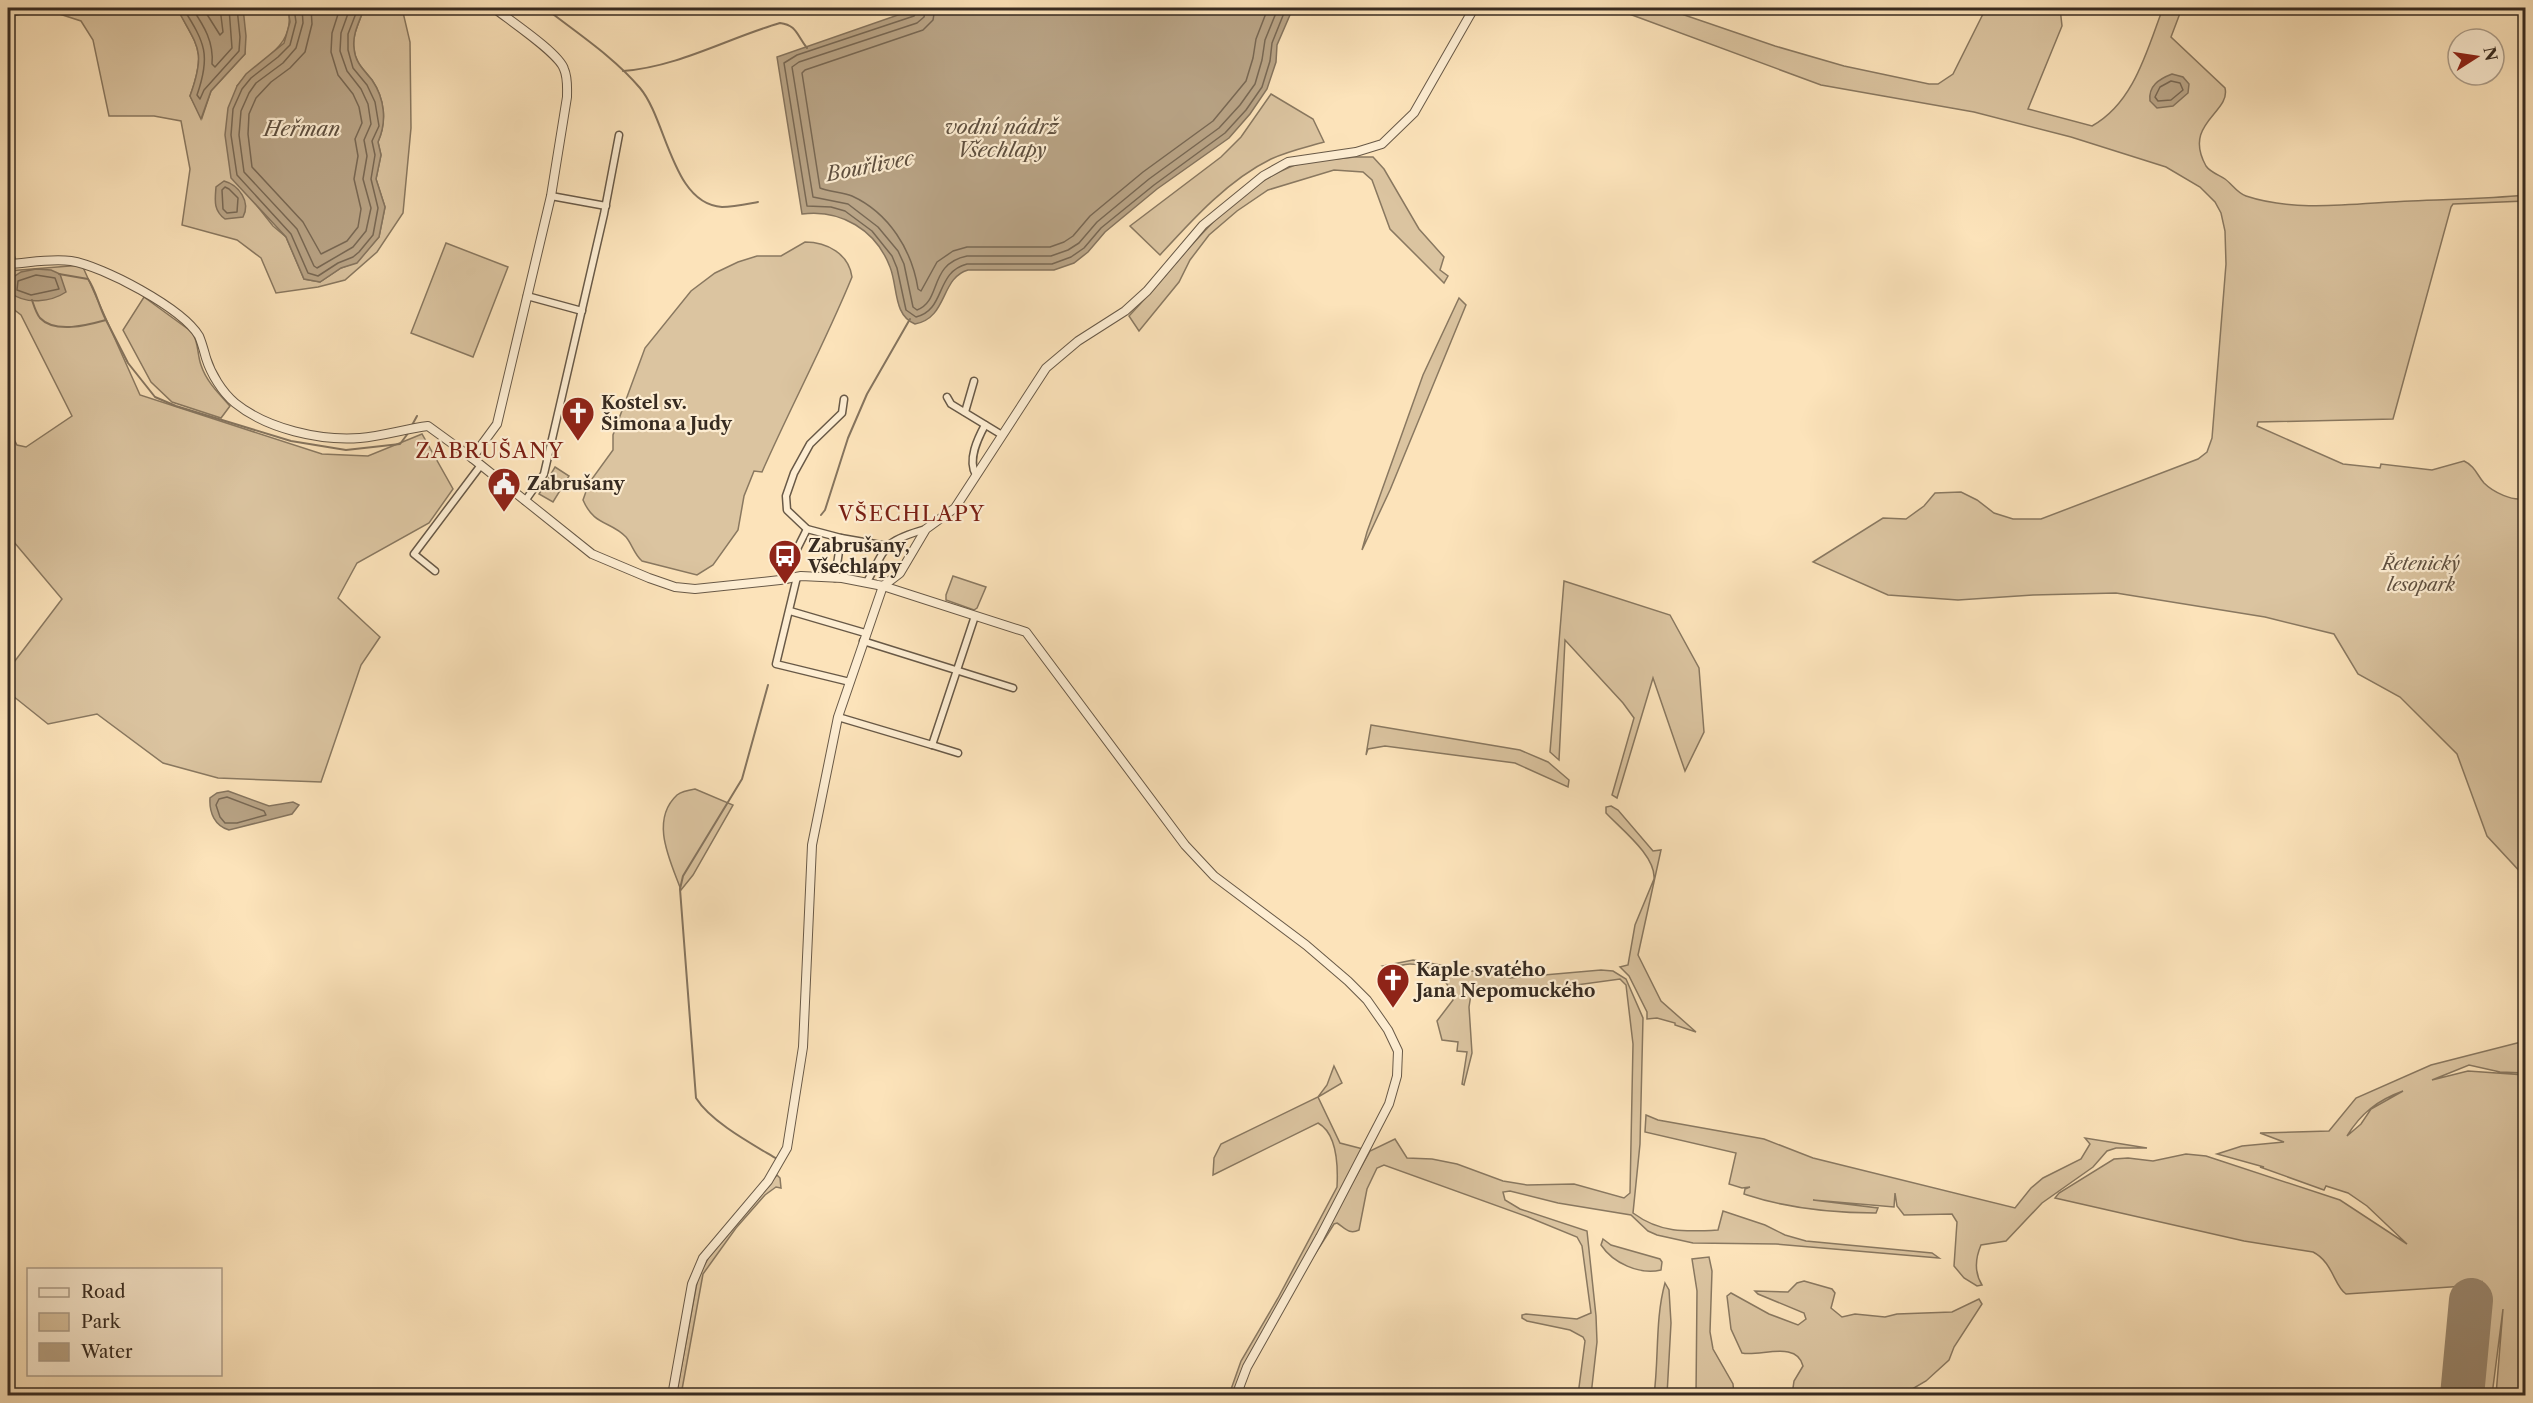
<svg xmlns="http://www.w3.org/2000/svg" width="2533" height="1403" font-family="'Libre Caslon Text',serif">
  <style>
    .green { fill: #dbc4a0; stroke: #897860; stroke-width: 1.5; fill-rule: evenodd }
    .water { fill: #b9a486; stroke: #85745e; stroke-width: 1.5 }
    .lines { fill: none; stroke-linecap: round; stroke-linejoin: round }
    .shore { stroke: #786854; stroke-width: 1.5 }
    .stream { stroke: #85745e; stroke-width: 2 }
    .runway { stroke: #9a876e; stroke-width: 44 }
    .minor-casing { stroke: #685947; stroke-width: 9 }
    .tertiary-casing { stroke: #685947; stroke-width: 10 }
    .minor { stroke: #fdedd2; stroke-width: 6 }
    .tertiary { stroke: #fdedd2; stroke-width: 8 }
    .labels { text-anchor: middle; dominant-baseline: central; stroke-width: 4.5; stroke-linejoin: round; paint-order: stroke }
    .poi-label { font-size: 18px; font-weight: bold; fill: #372b21; stroke: #fdedd2; text-anchor: start }
    .park-label { font-size: 18px; font-style: italic; fill: #605141; stroke: #fdedd2 }
    .water-label { font-size: 20px; font-style: italic; fill: #5e4f3f; stroke: #fdedd2 }
    .quarter-label { font-size: 21px; letter-spacing: 1.5px; fill: #7a1f14; stroke: #fdedd2 }
  </style>
  <rect width="100%" height="100%" fill="#fce3ba"/>
  <filter id="stains"><feTurbulence type="fractalNoise" baseFrequency=".00333" numOctaves="4"/><feColorMatrix values="0 0 0 0 .2 0 0 0 0 .09 0 0 0 0 .02 0 0 0 .5 -.17"/></filter>
  <radialGradient id="worn" r=".72"><stop offset=".6" stop-color="#630" stop-opacity="0"/><stop offset="1" stop-color="#630" stop-opacity=".3"/></radialGradient>
  <g class="green">
    <path d="M 8,8 L 177,8 C 197,47 207,49 190,96 L 202,118 L 211,91 L 245,54 L 243,8 L 288,8 C 297,49 258,58 237,86 L 246,192 L 273,226 L 286,237 L 304,279 L 320,282 L 341,268 L 357,262 L 379,237 L 385,207 L 376,179 L 381,155 L 378,142 C 387,122 385,99 372,80 C 364,69 355,63 354,48 C 352,34 360,21 364,8 L 402,8 L 410,42 L 411,128 L 403,213 L 377,252 L 345,280 L 318,287 L 276,293 L 261,258 L 237,240 L 182,225 L 190,169 L 181,121 L 154,116 L 109,116 L 93,40 L 81,21 L 44,9 L 8,17 Z"/>
    <path d="M 1613,8 L 1664,8 L 1775,46 L 1844,66 L 1929,84 L 1938,84 L 1953,74 L 1986,8 L 2060,8 L 2062,26 L 2028,109 L 2092,126 C 2134,103 2147,50 2163,8 L 2182,8 L 2171,37 L 2225,88 C 2231,113 2182,123 2206,166 C 2210,172 2219,175 2225,179 C 2232,184 2237,193 2246,196 C 2297,213 2358,203 2411,201 C 2449,199 2487,199 2525,195 L 2525,201 L 2453,204 L 2451,207 L 2393,419 L 2258,422 L 2257,426 L 2343,464 L 2380,468 L 2381,464 L 2432,470 L 2464,461 C 2475,466 2477,475 2484,483 C 2493,492 2513,502 2525,498 L 2525,877 L 2487,836 L 2457,754 L 2400,697 L 2358,674 L 2334,634 L 2265,617 L 2116,593 L 2033,595 L 1958,600 L 1888,595 L 1813,562 L 1883,518 L 1906,519 L 1924,506 L 1935,493 L 1961,492 L 1977,500 L 1994,513 L 2013,519 L 2041,519 L 2198,459 L 2207,452 L 2212,438 L 2226,264 L 2225,231 L 2221,213 L 2215,202 L 2200,187 L 2166,167 L 2071,137 L 1974,112 L 1821,85 Z"/>
    <path d="M 1271,94 L 1313,119 L 1324,142 C 1307,147 1288,151 1271,159 C 1228,180 1192,220 1160,255 L 1130,226 L 1221,157 L 1241,137 Z"/>
    <path d="M 1354,157 L 1373,157 L 1384,169 L 1419,229 L 1444,257 L 1440,270 L 1448,276 L 1444,283 L 1390,229 L 1372,180 L 1363,172 L 1334,170 L 1268,190 L 1237,211 L 1209,235 L 1190,260 L 1179,282 L 1139,331 L 1129,316 C 1177,266 1224,194 1290,167 C 1309,159 1334,160 1354,157 Z"/>
    <path d="M 805,242 C 827,242 849,254 852,277 C 825,343 791,406 762,472 L 754,471 L 744,496 L 738,530 L 713,565 L 697,575 L 642,561 C 634,554 632,544 626,537 C 611,521 594,526 583,500 L 589,483 L 613,450 L 613,435 L 645,348 L 691,291 L 715,273 L 738,262 L 757,256 L 781,256 Z"/>
    <path d="M 446,243 L 508,267 L 473,357 L 411,333 Z"/>
    <path d="M 82,265 L 140,395 L 322,454 L 368,456 L 422,434 L 453,489 L 429,523 L 357,563 L 338,598 L 380,637 L 361,665 L 321,782 L 218,778 L 163,763 L 97,714 L 48,724 L 8,692 L 8,670 L 62,599 L 8,535 L 8,428 L 17,445 L 26,447 L 72,416 L 21,315 L 8,305 L 8,271 Z"/>
    <path d="M 144,297 L 192,332 C 199,343 197,354 201,365 C 206,381 219,394 230,406 L 221,418 L 172,402 L 151,382 L 123,330 Z"/>
    <path d="M 1459,298 L 1466,305 L 1390,490 L 1362,550 L 1367,532 L 1423,375 Z"/>
    <path d="M 555,467 L 569,476 L 553,502 L 539,494 Z"/>
    <path d="M 953,576 L 986,587 L 977,608 L 974,610 L 946,600 L 946,595 Z"/>
    <path d="M 1564,581 L 1670,615 L 1699,668 L 1704,732 L 1685,771 L 1653,678 L 1617,798 L 1612,795 L 1634,718 L 1623,703 L 1565,640 L 1559,760 L 1550,752 Z"/>
    <path d="M 1371,725 L 1520,750 L 1548,762 L 1569,780 L 1568,787 L 1515,763 L 1385,746 L 1368,749 L 1366,755 Z"/>
    <path d="M 695,789 L 733,805 L 693,875 L 681,890 C 671,862 649,821 677,795 C 681,792 689,790 695,789 Z"/>
    <path d="M 1611,806 L 1618,810 L 1653,851 L 1661,850 L 1638,955 L 1661,1001 L 1696,1032 L 1675,1025 L 1675,1023 L 1657,1018 L 1647,1019 L 1647,1012 L 1629,976 L 1620,967 L 1628,965 L 1635,925 L 1654,879 C 1656,856 1622,830 1606,813 L 1606,807 Z"/>
    <path d="M 1413,960 L 1510,978 L 1601,970 L 1613,971 L 1626,979 L 1643,1018 L 1640,1144 L 1633,1213 C 1660,1233 1685,1232 1718,1230 L 1723,1211 L 1765,1225 L 1785,1235 L 1806,1241 L 1932,1253 L 1939,1258 L 1776,1244 L 1693,1243 L 1657,1235 L 1648,1231 L 1631,1215 L 1558,1203 L 1510,1191 L 1503,1192 L 1505,1200 L 1520,1209 L 1587,1231 L 1596,1316 L 1597,1342 L 1591,1395 L 1578,1395 L 1585,1341 L 1583,1337 L 1570,1330 L 1527,1321 L 1522,1318 L 1522,1315 L 1526,1314 L 1577,1319 L 1591,1313 L 1582,1246 L 1577,1237 L 1528,1217 L 1384,1165 L 1377,1168 L 1367,1189 L 1359,1230 C 1349,1235 1345,1228 1337,1223 L 1334,1224 C 1302,1276 1257,1338 1241,1395 L 1239,1396 L 1247,1374 L 1370,1151 L 1395,1139 L 1407,1158 L 1432,1159 L 1457,1164 L 1503,1181 L 1527,1185 L 1574,1184 L 1624,1198 L 1630,1193 L 1633,1044 L 1626,985 L 1620,979 L 1525,992 L 1472,988 L 1469,1007 L 1472,1053 L 1464,1085 L 1462,1084 L 1467,1052 L 1457,1051 L 1458,1042 L 1442,1040 L 1437,1021 L 1453,1000 C 1449,979 1433,964 1410,964 C 1400,964 1393,970 1383,966 Z"/>
    <path d="M 2525,1041 L 2525,1073 L 2500,1072 L 2469,1065 L 2432,1080 L 2468,1071 L 2525,1075 L 2525,1395 L 2496,1395 L 2503,1309 L 2492,1395 L 2477,1395 L 2485,1291 L 2482,1282 L 2480,1285 L 2346,1294 C 2334,1286 2333,1262 2313,1252 L 2244,1241 L 2055,1198 L 2059,1193 L 2114,1159 L 2128,1158 L 2153,1161 L 2186,1154 L 2206,1156 L 2340,1200 L 2407,1244 L 2367,1206 L 2348,1193 L 2326,1186 L 2324,1190 L 2260,1167 L 2264,1167 L 2217,1154 L 2242,1146 L 2284,1142 L 2260,1133 L 2329,1131 L 2356,1098 L 2431,1065 ZM 2403,1091 L 2371,1109 L 2361,1124 L 2347,1136 C 2361,1113 2378,1100 2403,1091 Z"/>
    <path d="M 1334,1066 L 1342,1083 L 1318,1097 L 1340,1143 L 1363,1149 L 1234,1395 L 1229,1395 L 1241,1361 L 1278,1298 L 1337,1187 C 1338,1168 1338,1134 1318,1123 L 1213,1175 L 1214,1158 L 1221,1144 L 1318,1097 L 1327,1085 Z"/>
    <path d="M 1646,1115 L 1658,1120 L 1764,1139 L 1813,1158 L 2015,1208 L 2031,1188 L 2043,1178 L 2081,1159 L 2090,1144 L 2085,1138 L 2147,1148 L 2116,1148 L 2107,1151 L 2093,1167 L 2042,1203 L 2006,1241 L 1981,1245 C 1975,1259 1974,1272 1982,1285 L 1977,1286 L 1964,1278 L 1954,1266 L 1957,1222 L 1952,1214 L 1904,1215 L 1897,1206 L 1895,1193 L 1894,1207 L 1813,1200 L 1878,1208 L 1876,1213 C 1831,1213 1790,1209 1747,1195 L 1744,1194 L 1745,1189 L 1750,1187 L 1742,1188 L 1729,1184 L 1736,1153 L 1645,1132 Z"/>
    <path d="M 777,1175 L 780,1178 L 781,1188 L 776,1187 L 765,1195 L 736,1228 L 703,1274 L 681,1395 L 676,1396 L 698,1277 L 711,1253 Z"/>
    <path d="M 1603,1239 L 1611,1245 L 1660,1259 L 1662,1262 L 1661,1270 C 1639,1275 1613,1263 1601,1245 Z"/>
    <path d="M 1709,1257 L 1712,1271 L 1710,1332 L 1713,1349 L 1733,1384 L 1734,1395 L 1696,1395 L 1697,1291 L 1692,1259 Z"/>
    <path d="M 1804,1281 L 1832,1289 L 1835,1293 L 1831,1308 L 1842,1317 L 1855,1314 L 1885,1317 L 1897,1314 L 1952,1312 L 1979,1299 L 1982,1304 L 1954,1347 L 1949,1360 L 1926,1381 L 1902,1395 L 1792,1395 L 1794,1381 L 1803,1366 C 1797,1340 1760,1357 1742,1353 L 1731,1329 L 1727,1296 L 1731,1293 L 1769,1314 L 1798,1325 L 1806,1319 L 1804,1313 L 1758,1294 L 1755,1291 L 1788,1292 L 1797,1283 Z"/>
    <path d="M 1665,1283 L 1669,1290 L 1671,1323 L 1667,1395 L 1654,1395 C 1659,1358 1655,1319 1665,1283 Z"/>
  </g>
  <g class="water">
    <path d="M 177,8 L 243,8 L 246,36 L 245,54 L 211,91 L 201,119 L 190,96 C 207,49 197,47 177,8 Z"/>
    <path d="M 288,8 L 364,8 C 360,21 352,34 354,48 C 355,63 364,70 372,80 C 385,99 387,122 378,142 L 381,155 L 376,179 L 385,207 L 379,237 L 357,263 L 341,268 L 320,282 L 304,279 L 286,237 L 231,178 L 225,135 L 228,108 L 237,86 L 246,74 L 284,43 L 290,22 Z"/>
    <path d="M 918,8 L 1293,8 L 1277,45 L 1276,62 L 1267,89 L 1250,114 L 1229,138 L 1157,189 L 1105,232 L 1088,252 L 1074,263 L 1054,270 L 968,270 C 940,278 948,318 915,324 C 893,315 898,287 890,267 C 876,230 841,209 802,214 L 777,57 Z"/>
    <path d="M 2172,74 L 2183,77 L 2189,84 L 2188,93 L 2173,106 L 2157,108 L 2150,101 C 2148,86 2159,79 2172,74 Z"/>
    <path d="M 224,181 C 239,185 251,202 243,217 L 225,219 C 213,210 215,200 216,187 Z"/>
    <path d="M 36,269 L 51,270 L 60,274 L 66,292 C 51,302 26,305 11,293 L 12,278 L 21,272 Z"/>
    <path d="M 228,791 L 269,806 L 293,802 L 299,805 L 292,814 L 229,830 C 215,826 209,813 210,798 L 217,793 Z"/>
  </g>
  <g class="lines">
    <g class="shore">
      <path d="M 183,8 C 205,43 211,55 197,95 L 200,99 L 204,90 L 239,51 L 240,37 L 237,8"/>
      <path d="M 192,8 C 204,26 214,42 212,64 L 215,67 L 232,48 L 229,8"/>
      <path d="M 203,8 L 220,35 L 223,32 L 220,8"/>
      <path d="M 294,8 L 296,22 L 290,45 L 278,57 L 251,78 L 242,89 L 233,109 L 231,135 L 237,175 L 291,234 L 308,273 L 318,276 L 338,263 L 353,257 L 359,252 L 373,235 L 378,208 L 371,179 L 375,155 L 372,141 L 379,126 L 375,102 L 367,85 L 353,68 L 348,50 L 348,34 L 358,8"/>
      <path d="M 302,8 L 303,23 L 296,48 L 283,63 L 256,83 L 249,93 L 241,111 L 239,135 L 244,172 L 297,229 L 314,266 L 317,268 L 353,247 L 366,231 L 371,208 L 363,179 L 367,156 L 364,140 L 371,124 L 368,104 L 361,89 L 347,71 L 340,51 L 341,33 L 350,8"/>
      <path d="M 311,8 L 312,24 L 305,52 L 290,68 L 271,82 L 256,98 L 249,114 L 248,134 L 252,167 L 303,222 L 321,254 L 347,241 L 358,227 L 361,209 L 354,179 L 358,156 L 355,139 L 362,123 L 359,107 L 353,94 L 338,75 L 331,52 L 332,33 L 340,8"/>
      <path d="M 919,8 L 914,16 L 797,55 L 784,63 L 807,206 L 831,207 L 845,211 L 872,231 L 892,256 L 897,268 L 906,310 L 916,317 C 946,310 935,272 967,264 L 1052,264 L 1071,257 L 1084,248 L 1101,228 L 1154,185 L 1225,133 L 1246,110 L 1262,87 L 1270,61 L 1272,43 L 1286,8"/>
      <path d="M 926,8 L 924,17 L 917,23 L 799,62 L 792,67 L 813,197 L 848,204 L 878,227 L 898,251 L 904,264 L 913,307 L 917,310 C 942,301 928,264 967,256 L 1051,256 L 1068,250 L 1079,243 L 1097,222 L 1149,179 L 1219,128 L 1240,105 L 1255,84 L 1262,60 L 1265,40 L 1278,8"/>
      <path d="M 935,8 L 933,20 L 923,30 L 805,70 L 802,73 L 820,188 C 830,192 842,192 852,196 C 889,213 912,250 918,289 L 921,291 L 937,262 L 953,251 L 967,247 L 1050,247 L 1064,242 L 1073,236 L 1090,216 L 1143,172 L 1213,121 L 1246,81 L 1253,58 L 1256,39 L 1268,8"/>
      <path d="M 2171,81 L 2180,83 L 2183,90 L 2171,100 L 2158,101 L 2155,97 L 2160,87 Z"/>
      <path d="M 225,187 L 229,189 L 238,198 L 237,212 L 227,213 L 223,209 L 222,190 Z"/>
      <path d="M 36,275 L 55,278 L 59,289 L 31,295 L 17,290 L 18,281 Z"/>
      <path d="M 227,797 L 264,811 L 266,815 L 237,823 L 225,823 L 220,817 L 216,805 L 219,799 Z"/>
    </g>
    <g class="stream">
      <path d="M 545,8 C 577,33 614,57 640,88 C 667,120 672,204 722,207 C 733,207 747,204 758,202"/>
      <path d="M 623,71 C 678,67 728,38 780,23 C 797,25 797,36 807,48"/>
      <path d="M 8,240 L 16,261"/>
      <path d="M 59,274 L 88,279 C 96,290 99,307 106,320"/>
      <path d="M 32,300 C 34,306 36,313 40,318 C 55,334 88,325 106,320 L 128,363 L 155,397 L 176,406 L 291,441 L 346,450 L 400,444 L 409,432"/>
      <path d="M 411,427 L 417,416"/>
      <path d="M 821,515 L 825,510 L 848,438 L 867,394 L 910,319"/>
      <path d="M 768,685 L 742,779 L 683,876 L 680,889 L 696,1098 C 711,1122 752,1144 777,1159"/>
    </g>
    <path class="runway" d="M 2462,1396 L 2471,1300"/>
    <g class="minor-casing">
      <g id="minor">
        <path d="M 551,196 L 606,206"/>
        <path d="M 527,296 L 582,311"/>
        <path d="M 947,397 L 951,404 L 1002,435"/>
        <path d="M 965,412 L 974,381"/>
        <path d="M 976,475 C 967,460 978,438 985,425"/>
        <path d="M 525,501 L 544,474 L 604,214 L 619,135"/>
        <path d="M 807,529 L 787,510 L 786,496 L 794,473 L 810,444 L 842,413 L 844,399"/>
        <path d="M 435,571 L 414,554 L 481,465"/>
        <path d="M 797,577 L 776,664 L 850,682"/>
        <path d="M 835,578 L 841,538 L 887,546"/>
        <path d="M 788,579 L 792,559 L 807,529 L 841,538"/>
        <path d="M 867,582 C 887,545 884,541 926,529"/>
        <path d="M 790,611 L 865,633"/>
        <path d="M 863,641 L 1013,688"/>
        <path d="M 838,717 L 932,745 L 975,616"/>
        <path d="M 932,745 L 958,753"/>
      </g>
    </g>
    <g class="tertiary-casing">
      <g id="tertiary">
        <path d="M 8,264 C 28,263 51,258 71,261 C 103,266 182,308 199,336 C 202,343 204,351 206,358 C 211,374 222,392 235,403 C 267,429 320,441 360,438 C 383,436 405,429 428,426 L 472,458 L 592,554 L 649,578 L 675,587 L 695,589 L 780,580 L 801,576 L 842,578 L 883,586 L 1026,632 L 1185,845 L 1214,876 L 1306,945 L 1348,981 L 1367,1000 L 1388,1030 L 1398,1051 L 1397,1076 L 1389,1104 L 1320,1237 L 1247,1367 L 1236,1396"/>
        <path d="M 472,458 L 497,424 L 551,196 L 567,97 C 567,87 568,78 564,69 C 559,53 509,20 494,8"/>
        <path d="M 672,1396 L 692,1284 L 703,1258 L 768,1181 L 787,1148 L 803,1047 L 812,845 L 838,717 L 883,586 L 900,573 L 926,529 L 955,508 L 1046,368 L 1078,341 L 1125,311 L 1147,291 L 1203,225 L 1263,176 L 1288,162 L 1356,152 L 1382,144 L 1414,113 L 1474,8"/>
      </g>
    </g>
    <use href="#minor" class="minor"/>
    <use href="#tertiary" class="tertiary"/>
  </g>
  <defs>
    <g id="church-pin" transform="scale(1.725)"><path d="M0 17L-7.5 6A9.5 9.5 0 1 1 7.5 6Z" fill="#8f2418" stroke="#fdedd2"/><path d="M-1.2-6h2.4v3.5h3.3v2.4h-3.3V6h-2.4V-.1h-3.3v-2.4h3.3Z" fill="#fff"/></g>
    <g id="civic-pin" transform="scale(1.725)"><path d="M0 17L-7.5 6A9.5 9.5 0 1 1 7.5 6Z" fill="#8f2418" stroke="#fdedd2"/><path d="M-.6-6.5H3V-4.5H.6V-3L4-1V1h2V6H-6V1h2V-1L-.6-3ZM-1.2 2.5V6h2.4V2.5Z" fill="#fff"/></g>
    <g id="bus-pin" transform="scale(1.725)"><path d="M0 17L-7.5 6A9.5 9.5 0 1 1 7.5 6Z" fill="#8f2418" stroke="#fdedd2"/><path d="M-5-6H5V4H4V6H2V4H-2V6H-4V4H-5ZM-3.5-4V0h7V-4ZM-3.5 1.2v1.5H-2V1.2ZM2 1.2v1.5H3.5V1.2Z" fill="#fff"/></g>
  </defs>
  <g fill-rule="evenodd">
    <use href="#church-pin" x="578" y="413"/>
    <use href="#civic-pin" x="504" y="484"/>
    <use href="#bus-pin" x="785" y="556"/>
    <use href="#church-pin" x="1393" y="980"/>
  </g>
  <g class="labels">
    <g class="poi-label">
      <text x="601" y="403">Kostel sv.<tspan x="601" dy="21">Šimona a Judy</tspan></text>
      <text x="527" y="484">Zabrušany</text>
      <text x="808" y="546">Zabrušany,<tspan x="808" dy="21">Všechlapy</tspan></text>
      <text x="1416" y="970">Kaple svatého<tspan x="1416" dy="21">Jana Nepomuckého</tspan></text>
    </g>
    <g class="park-label">
      <text x="2421" y="564">Řetenický<tspan x="2421" dy="21">lesopark</tspan></text>
    </g>
    <g class="water-label">
      <text x="1002" y="127">vodní nádrž<tspan x="1002" dy="23">Všechlapy</tspan></text>
      <text x="302" y="129">Heřman</text>
      <text transform="translate(870 166) rotate(-11)">Bouřlivec</text>
    </g>
    <g class="quarter-label">
      <text x="490" y="450">ZABRUŠANY</text>
      <text x="912" y="513">VŠECHLAPY</text>
    </g>
  </g>
  <rect width="2533" height="1403" fill="none" stroke="#fce3ba" stroke-width="30"/>
  <rect x="9" y="9" width="2515" height="1385" fill="none" stroke="#372b21" stroke-width="3"/>
  <rect x="15" y="15" width="2503" height="1373" fill="none" stroke="#372b21" stroke-width="1.5"/>
  <rect x="27" y="1268" width="195" height="108" fill="#fdedd2" stroke="#ae9f8b" stroke-width="1.5"/>
  <rect x="39" y="1288" width="30" height="9" fill="#fdedd2" stroke="#ae9f8b" stroke-width="1.5"/>
  <text x="81" y="1298" font-size="18" fill="#372b21">Road</text>
  <rect x="39" y="1313" width="30" height="18" fill="#dbc4a0" stroke="#ae9f8b" stroke-width="1.5"/>
  <text x="81" y="1328" font-size="18" fill="#372b21">Park</text>
  <rect x="39" y="1343" width="30" height="18" fill="#b9a486" stroke="#ae9f8b" stroke-width="1.5"/>
  <text x="81" y="1358" font-size="18" fill="#372b21">Water</text>
  <g transform="translate(2476 57) rotate(78)"><circle r="28" fill="#fdedd2" stroke="#ae9f8b" stroke-width="1.5"/>
  <path d="M0-4.5L10 22L0 15L-10 22Z" fill="#8f2418"/>
  <text y="-9" font-size="16" font-weight="bold" text-anchor="middle" fill="#372b21">N</text>
  </g>
  <rect width="100%" height="100%" filter="url(#stains)"/>
  <rect width="100%" height="100%" fill="url(#worn)"/>
</svg>
